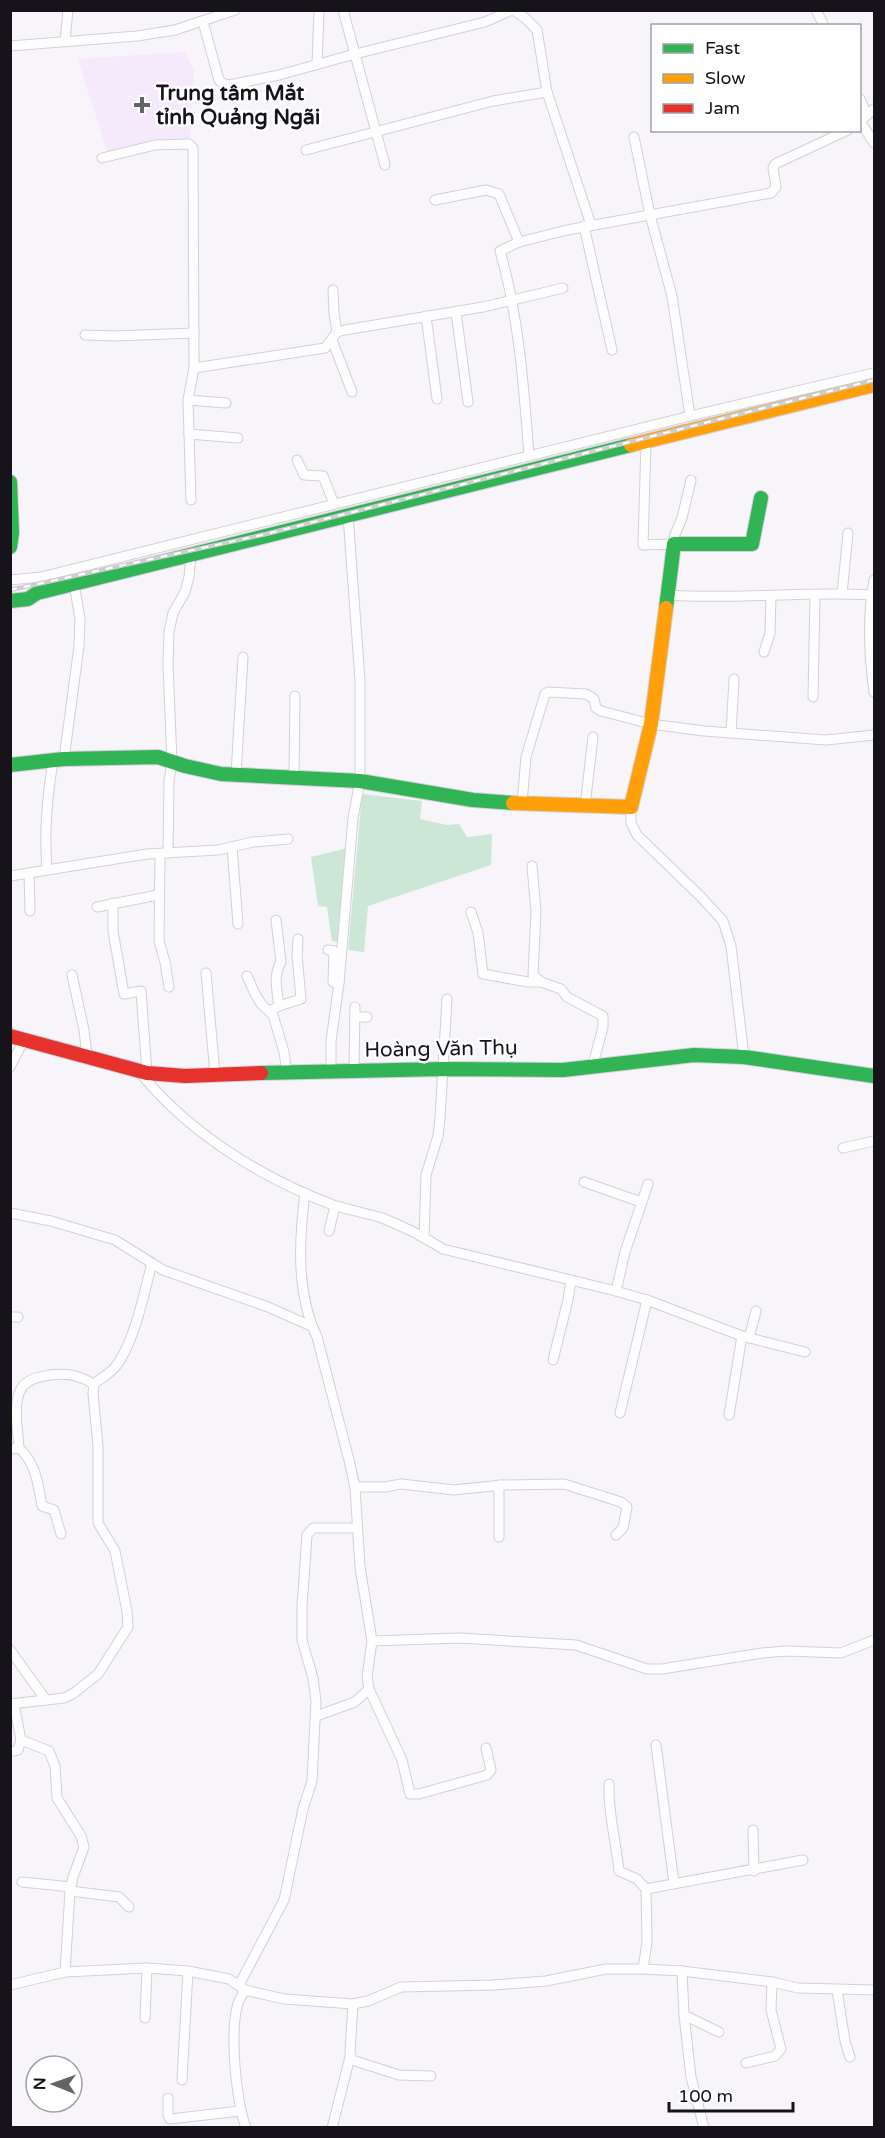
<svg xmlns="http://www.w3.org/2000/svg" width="885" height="2138" font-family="'Varela Round',sans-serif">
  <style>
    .built { fill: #f4eafb }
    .green { fill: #cde7d6 }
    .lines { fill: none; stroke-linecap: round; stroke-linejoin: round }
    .street-casing { stroke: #d3d0d6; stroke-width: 11 }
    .fast-casing { stroke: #d3d0d6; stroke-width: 16 }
    .slow-casing { stroke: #d3d0d6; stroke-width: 16 }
    .jam-casing { stroke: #d3d0d6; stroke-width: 16 }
    .street { stroke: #fefdfe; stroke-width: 9 }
    .fast { stroke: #30b455; stroke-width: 14 }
    .slow { stroke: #ff9f0a; stroke-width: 14 }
    .jam { stroke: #e5322d; stroke-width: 14 }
    .rail-casing { stroke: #cdcccf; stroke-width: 4.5 }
    .rail { stroke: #fff; stroke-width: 2; stroke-dasharray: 7; stroke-linecap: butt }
    .poi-dot { fill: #656268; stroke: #fff; stroke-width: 2 }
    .labels { text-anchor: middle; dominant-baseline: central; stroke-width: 5; stroke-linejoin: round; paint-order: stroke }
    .poi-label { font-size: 21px; font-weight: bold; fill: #17131a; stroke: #fff; text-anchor: start }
    .street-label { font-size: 21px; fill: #17131a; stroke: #fff }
  </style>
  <rect width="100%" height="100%" fill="#f7f4fa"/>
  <path class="built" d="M 185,52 L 194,71 L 190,140 L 108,155 L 78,59 Z"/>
  <g class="green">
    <path d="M 362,794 L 422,801 L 420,819 L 447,825 L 459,824 L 467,837 L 492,834 L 491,865 L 368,906 L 364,952 L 348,950 Z"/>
    <path d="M 347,848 L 340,942 L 332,941 L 327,907 L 318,906 L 311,857 Z"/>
  </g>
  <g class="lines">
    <g class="street-casing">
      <g id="street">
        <path d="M 343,10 L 385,165"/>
        <path d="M 513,10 L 525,18 L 537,30 L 547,92 L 591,225"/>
        <path d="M 816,10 L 824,26"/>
        <path d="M 203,22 L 219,80 L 222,83 L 229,85 L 279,75 L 355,54 L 485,22 L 512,10"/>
        <path d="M 65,41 L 68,10"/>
        <path d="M 10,46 L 137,36 L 175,30 L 235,10"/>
        <path d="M 317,64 L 319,10"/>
        <path d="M 860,99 L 867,115"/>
        <path d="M 860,121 L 874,143"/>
        <path d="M 860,121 L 874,109"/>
        <path d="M 634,137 L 650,215 L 672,296 L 690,416"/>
        <path d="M 306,150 L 493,101 L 547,92"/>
        <path d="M 102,158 L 155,145 L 189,144 L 193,148 L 194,368 L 188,400 L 191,500"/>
        <path d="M 435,200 L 486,190 L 499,194 L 519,242"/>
        <path d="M 584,226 L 612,350"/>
        <path d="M 333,290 L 334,313 L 337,332"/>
        <path d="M 456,312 L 468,402"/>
        <path d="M 426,316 L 437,399"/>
        <path d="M 85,335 L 115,336 L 194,333"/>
        <path d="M 332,340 L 352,392"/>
        <path d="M 194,368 L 325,348 L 337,332 L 345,330 L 483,307 L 563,288"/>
        <path d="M 188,400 L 226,403"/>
        <path d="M 189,434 L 238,438"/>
        <path d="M 646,442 L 643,545 L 674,544 L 674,537 L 682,518 L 691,480"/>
        <path d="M 529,456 C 524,388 519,317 500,251 L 519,242 L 567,230 L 771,193 L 776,187 L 773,168 L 775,164 L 848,130"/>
        <path d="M 297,460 L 304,475 L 323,476 L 334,504"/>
        <path d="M 10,580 L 41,577 L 690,416 L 874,373"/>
        <path d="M 874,580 C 867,616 869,656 874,692"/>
        <path d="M 842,594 L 848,533"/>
        <path d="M 666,595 C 735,600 803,591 871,595"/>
        <path d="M 764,652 L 770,633 L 771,596"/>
        <path d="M 813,697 L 815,595"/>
        <path d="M 731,733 L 734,679"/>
        <path d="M 64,759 L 79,646 L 80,619 L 74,584"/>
        <path d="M 236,774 L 243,657"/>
        <path d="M 294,777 L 295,696"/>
        <path d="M 522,803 L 526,757 L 545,694 L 548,692 L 586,694 L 594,699 L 596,708 L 601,711 L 651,724 L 704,731 L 826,740 L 874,735"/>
        <path d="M 585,806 L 593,737"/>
        <path d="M 631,807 L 631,823 L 637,835 L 701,897 L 723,921 L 731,946 L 744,1057"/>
        <path d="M 232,847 L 238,924"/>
        <path d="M 168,853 L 169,781 L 172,762 L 168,664 L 169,632 L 173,613 L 185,592 L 189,577 L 191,555"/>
        <path d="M 160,855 L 159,941 L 165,962 L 169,987"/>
        <path d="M 532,866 L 536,911 L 533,975 L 541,982 L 561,989 L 567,997 L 603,1016 L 603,1027 L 592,1068"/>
        <path d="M 47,869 C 44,831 47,799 53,761"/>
        <path d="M 29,873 L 30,911"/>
        <path d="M 10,876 L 147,854 L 218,850 L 253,842 L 288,839"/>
        <path d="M 113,903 L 113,931 L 124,994 L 141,991 L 147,1073"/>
        <path d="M 97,907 L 158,895"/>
        <path d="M 471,912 L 478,933 L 483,974 L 528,982 L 541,982"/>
        <path d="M 328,950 L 334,951 L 333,982 L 339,983"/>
        <path d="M 206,973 L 215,1074"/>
        <path d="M 72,975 L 84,1030 L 87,1056"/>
        <path d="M 247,976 L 255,994 L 262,1005 L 273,1015 L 284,1052 L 287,1072"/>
        <path d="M 279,1006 L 301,999 L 297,955 L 298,939"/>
        <path d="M 270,1011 L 279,1006 C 277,991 273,975 281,962 L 276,920"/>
        <path d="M 355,1017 L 367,1017"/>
        <path d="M 10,1067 L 25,1038"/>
        <path d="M 138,1070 C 187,1132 260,1177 333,1205 C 349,1210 366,1213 382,1218 C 403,1226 424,1237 443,1249 L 616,1291 L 647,1300 L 742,1336 L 805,1352"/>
        <path d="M 331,1071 L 331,1041 L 339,983 L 353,818 L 360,781 L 360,680 L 348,515"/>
        <path d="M 354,1071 L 355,1007"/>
        <path d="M 843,1148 L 874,1141"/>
        <path d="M 584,1182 L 641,1202"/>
        <path d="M 305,1193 C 299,1240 296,1293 317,1337 L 349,1460 L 355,1487 L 360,1567 L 372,1641 L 367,1677 L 369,1689 L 402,1760 L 410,1794 L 419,1794 L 487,1775 L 491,1770 L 486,1748"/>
        <path d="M 10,1213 L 51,1221 L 115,1240 L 163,1270 L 268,1307 L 311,1326"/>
        <path d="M 329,1231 L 335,1206"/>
        <path d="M 424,1237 L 426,1175 L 438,1136 L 440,1119 L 447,999"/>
        <path d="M 616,1291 L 625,1252 L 648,1184"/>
        <path d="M 10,1317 L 18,1317"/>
        <path d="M 749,1338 L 756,1311"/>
        <path d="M 553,1360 L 568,1300 L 571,1280"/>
        <path d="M 620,1413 L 647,1300"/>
        <path d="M 729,1415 L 742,1336"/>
        <path d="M 19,1448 C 18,1431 13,1407 20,1391 C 26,1375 57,1373 72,1375 C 80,1377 87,1380 94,1384"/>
        <path d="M 10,1449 L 19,1448 C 36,1463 38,1484 42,1506 L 54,1510 L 61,1534"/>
        <path d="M 355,1487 L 385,1487 L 401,1484 L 454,1490 L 502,1485 L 564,1484 L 621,1502 L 627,1507 L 623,1528 L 616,1535"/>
        <path d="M 499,1537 L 499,1485"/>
        <path d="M 372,1641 L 460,1638 L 576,1645 L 647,1669 L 662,1669 L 762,1653 L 786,1651 L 841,1653 L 874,1640"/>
        <path d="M 10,1650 L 46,1700"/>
        <path d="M 10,1704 L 64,1698 L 74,1693 L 98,1674 L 128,1627 L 127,1611 L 115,1551 L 98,1523 L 98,1446 L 93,1394 L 94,1384 C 101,1378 111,1373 116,1366 C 135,1341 144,1293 152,1263"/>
        <path d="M 14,1704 L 21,1740 L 49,1751 L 55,1766 L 57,1798 L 81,1836 L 84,1847 L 73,1877 L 70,1891 L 65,1972"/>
        <path d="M 316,1716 L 355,1702 L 369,1689"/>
        <path d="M 656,1745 L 674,1883"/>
        <path d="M 10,1752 L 18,1750 L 21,1740"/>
        <path d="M 609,1784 C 608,1814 616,1841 619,1871 L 637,1879 L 646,1889"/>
        <path d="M 753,1830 L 754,1871"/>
        <path d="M 22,1882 L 71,1887"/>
        <path d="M 70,1891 L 119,1897 L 129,1907"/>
        <path d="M 643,1969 L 647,1942 L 646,1889 L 803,1860"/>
        <path d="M 682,1971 L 684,2015 L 691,2077 L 704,2128"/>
        <path d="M 10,1985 L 65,1972 L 147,1968 L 188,1971 L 229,1979 L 245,1990 L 284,1999 L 353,2004 L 368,2001 L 401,1987 L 493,1985 L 546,1981 L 606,1969 L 643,1969 L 682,1971 L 772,1982 L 798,1988 L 874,1990"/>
        <path d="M 239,1985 L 284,1900 L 303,1809 L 312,1781 L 316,1701 L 313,1678 L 302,1640 L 302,1606 L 307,1535 L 313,1528 L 356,1528"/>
        <path d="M 245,1990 C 242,1995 238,2001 237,2007 C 230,2037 236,2099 246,2128"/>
        <path d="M 837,1990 L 845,2041 L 850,2057"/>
        <path d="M 353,2004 L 350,2053 L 352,2060 L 399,2075 L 431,2076"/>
        <path d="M 684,2015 L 719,2032"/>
        <path d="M 145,2018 L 147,1968"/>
        <path d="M 746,2063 L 775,2056 L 781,2049 L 771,2010 L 772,1982"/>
        <path d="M 182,2080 L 188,1971"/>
        <path d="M 168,2098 L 168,2115 L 170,2119 L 240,2111"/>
        <path d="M 332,2128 L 350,2057"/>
      </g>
    </g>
    <g class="fast-casing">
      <g id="fast">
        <path d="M 10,482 L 12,533 L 10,547"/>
        <path d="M 10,601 L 28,599 L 37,593 L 631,445"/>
        <path d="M 666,608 L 674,544 L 752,544 L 761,498"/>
        <path d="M 10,765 L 64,759 L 158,757 L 185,766 L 221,774 L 360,781 L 473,800 L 513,803"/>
        <path d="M 261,1073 L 443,1069 L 563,1070 L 694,1055 L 744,1057 L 874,1076"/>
      </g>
    </g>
    <g class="slow-casing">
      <g id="slow">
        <path d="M 631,445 L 874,385"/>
        <path d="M 513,803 L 631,807 L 651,724 L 666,608"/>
      </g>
    </g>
    <g class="jam-casing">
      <path id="jam" d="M 10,1036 L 147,1073 L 185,1076 L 261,1073"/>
    </g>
    <use href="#street" class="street"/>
    <use href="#fast" class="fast"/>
    <use href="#slow" class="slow"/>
    <use href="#jam" class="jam"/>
    <g class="rail-casing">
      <path id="rail" d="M 10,590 L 266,534 L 874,380"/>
    </g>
    <use href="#rail" class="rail"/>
  </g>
  <path class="poi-dot" d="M139 96h6v6h6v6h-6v6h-6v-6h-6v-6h6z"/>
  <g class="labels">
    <g class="poi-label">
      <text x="156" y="93">Trung tâm Mắt<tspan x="156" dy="24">tỉnh Quảng Ngãi</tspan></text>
    </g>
    <g class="street-label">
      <text transform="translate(441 1049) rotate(-1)">Hoàng Văn Thụ</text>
    </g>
  </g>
  <rect width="885" height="2138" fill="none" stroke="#17131a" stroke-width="24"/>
  <rect x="651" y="24" width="210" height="108" fill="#ffffff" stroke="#a2a1a3" stroke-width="1.5"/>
  <rect x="663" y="44" width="30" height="9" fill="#30b455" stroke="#a2a1a3" stroke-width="1.5"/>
  <text x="705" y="54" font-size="18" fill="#17131a">Fast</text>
  <rect x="663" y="74" width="30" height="9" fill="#ff9f0a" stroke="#a2a1a3" stroke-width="1.5"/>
  <text x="705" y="84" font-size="18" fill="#17131a">Slow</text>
  <rect x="663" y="104" width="30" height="9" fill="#e5322d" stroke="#a2a1a3" stroke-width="1.5"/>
  <text x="705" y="114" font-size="18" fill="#17131a">Jam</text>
  <g transform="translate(54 2084) rotate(271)"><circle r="28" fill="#ffffff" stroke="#a2a1a3" stroke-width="1.5"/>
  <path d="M0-4.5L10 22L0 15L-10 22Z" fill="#656268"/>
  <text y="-9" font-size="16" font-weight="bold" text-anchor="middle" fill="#17131a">N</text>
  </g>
  <path d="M669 2102v9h124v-9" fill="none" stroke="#17131a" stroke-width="3"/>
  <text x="678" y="2102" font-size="18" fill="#17131a" stroke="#ffffff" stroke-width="4.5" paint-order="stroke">100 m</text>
</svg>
